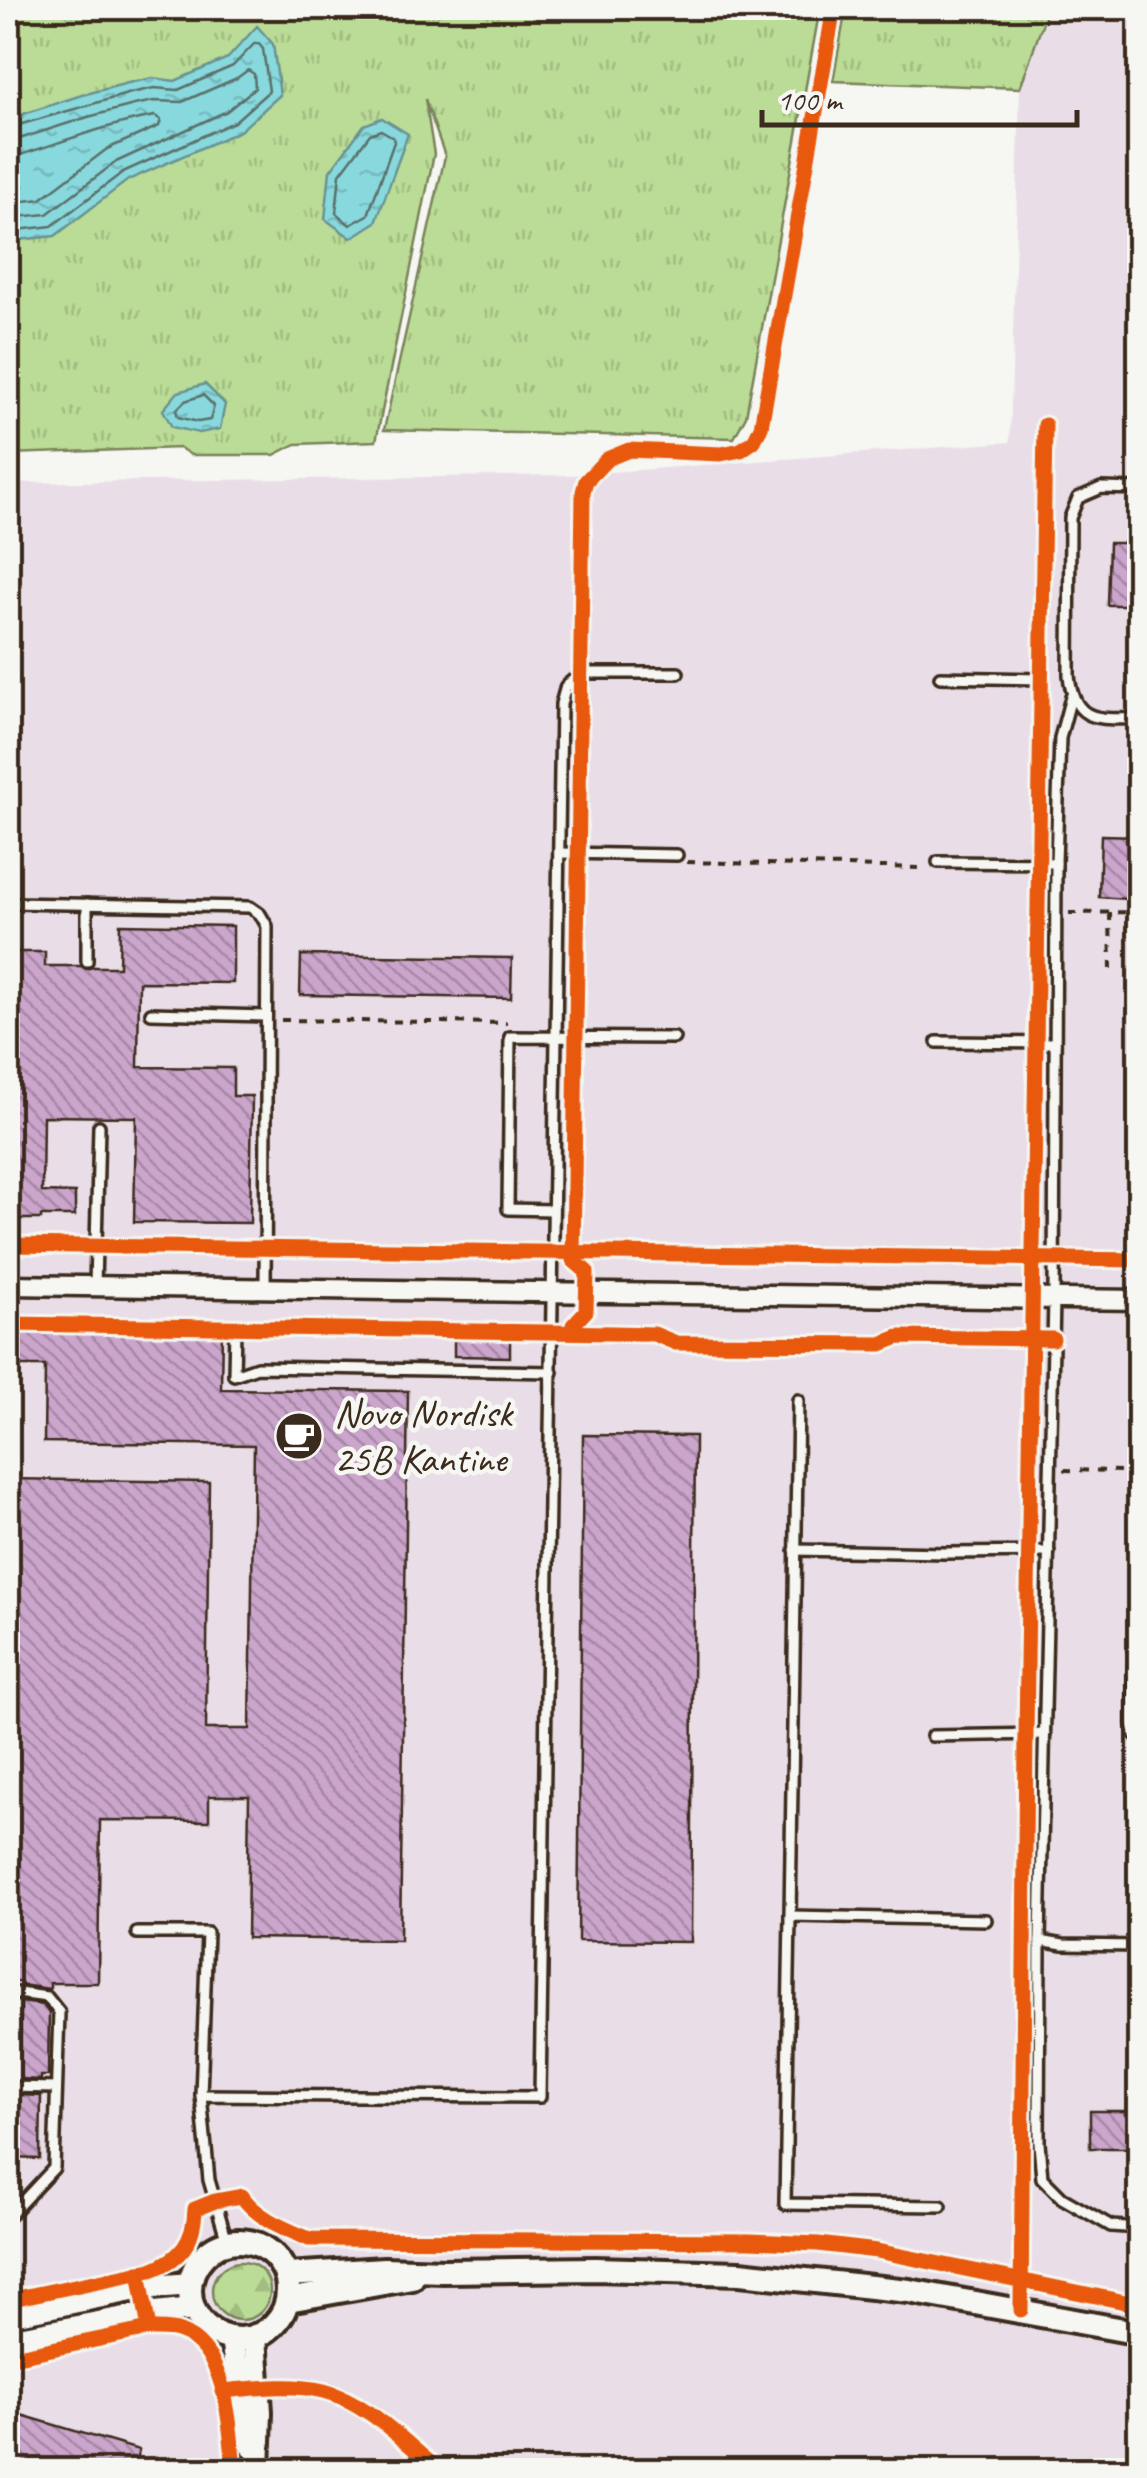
<svg xmlns="http://www.w3.org/2000/svg" width="1147" height="2478" font-family="Caveat,sans-serif">
  <style>
    .built { fill: #e9dee7 }
    .grass { fill: url(#grass-tufts); stroke: #7a835a; stroke-width: 2.5 }
    .forest { fill: url(#forest-firs); stroke: #7a835a; stroke-width: 2.5 }
    .water { fill: url(#water-ripples); stroke: #699391; stroke-width: 2.5 }
    .lines { fill: none; stroke-linecap: round; stroke-linejoin: round }
    .shore { stroke: #5a706b; stroke-width: 2.5 }
    .building { fill: url(#building-back-hatch); stroke: #3b2a1e; stroke-width: 2.5 }
    .lane-casing { stroke: #3b2a1e; stroke-width: 16 }
    .street-casing { stroke: #3b2a1e; stroke-width: 25 }
    .secondary-casing { stroke: #3b2a1e; stroke-width: 30 }
    .path { stroke: #3b2a1e; stroke-width: 4; stroke-dasharray: 8 8; stroke-linecap: butt }
    .lane { stroke: #f6f6f2; stroke-width: 9 }
    .street { stroke: #f6f6f2; stroke-width: 18 }
    .secondary { stroke: #f6f6f2; stroke-width: 22 }
    .cycleway-casing { stroke: #f6f6f2; stroke-width: 21 }
    .cycleway { stroke: #e8590c; stroke-width: 15 }
    .labels { text-anchor: middle; dominant-baseline: central; stroke-width: 9; stroke-linejoin: round; paint-order: stroke }
    .poi-label { font-size: 40px; fill: #3b2a1e; stroke: #f6f6f2; text-anchor: start }
  </style>
  <defs>
    <pattern id="grass-tufts" width="24" height="20" patternUnits="userSpaceOnUse" patternTransform="scale(2.5)"><rect width="24" height="20" fill="#badc96"/><path d="M3 7l-1-3M5 7V3M7 7l1-3M15 17l-1-3M17 17v-4M19 17l1-3" fill="none" stroke="#a1bd81"/></pattern>
    <pattern id="forest-firs" width="22" height="20" patternUnits="userSpaceOnUse" patternTransform="scale(2.5)"><rect width="22" height="20" fill="#badc96"/><path d="M5 1l3.5 6h-7zM16 11l3.5 6h-7z" fill="#a1bd81"/></pattern>
    <pattern id="water-ripples" width="26" height="14" patternUnits="userSpaceOnUse" patternTransform="scale(2.5)"><rect width="26" height="14" fill="#88d9de"/><path d="M2 4q2-2 4 0t4 0M15 11q2-2 4 0t4 0" fill="none" stroke="#76babe"/></pattern>
    <pattern id="building-back-hatch" width="6" height="6" patternUnits="userSpaceOnUse" patternTransform="scale(2.5)"><rect width="6" height="6" fill="#cba5cc"/><path d="M-1 5l2 2M0 0l6 6M5-1l2 2" fill="none" stroke="#a687a5"/></pattern>
  </defs>
  <rect width="100%" height="100%" fill="#f6f6f2"/>
  <filter id="ink" filterUnits="userSpaceOnUse"><feTurbulence type="fractalNoise" baseFrequency=".01" numOctaves="2"/><feDisplacementMap in="SourceGraphic" scale="20" xChannelSelector="R" yChannelSelector="G"/><feConvolveMatrix kernelMatrix="1 2 1 2 8 2 1 2 1" color-interpolation-filters="sRGB"/></filter>
  <g filter="url(#ink)">
    <path class="built" d="M 1048,8 L 1139,8 L 1139,2470 L 8,2470 L 8,483 L 571,475 L 1010,442 L 1020,88 Z"/>
    <g class="grass">
      <path d="M 8,8 L 820,8 L 746,416 L 734,438 L 384,430 L 445,156 L 425,99 L 434,154 L 376,441 L 296,444 L 274,455 L 191,455 L 180,448 L 8,454 Z"/>
      <path d="M 846,8 L 1048,8 L 1020,88 L 833,81 Z"/>
    </g>
    <circle class="forest" cx="241" cy="2291" r="29"/>
    <g class="water">
      <path d="M 257,26 L 273,44 L 280,95 L 240,131 L 128,180 L 55,236 L 8,241 L 8,119 L 82,95 L 128,83 L 153,78 L 175,81 L 228,58 Z"/>
      <path d="M 382,118 L 408,134 L 376,222 L 351,238 L 325,219 L 330,171 L 364,125 Z"/>
      <path d="M 205,384 L 225,404 L 220,429 L 199,433 L 172,427 L 163,410 L 178,392 Z"/>
    </g>
    <g class="lines">
      <g class="shore">
        <path d="M 8,128 L 131,93 L 154,88 L 178,90 L 233,66 L 254,44 L 259,44 L 263,49 L 269,91 L 234,122 L 123,172 L 52,226 L 8,231"/>
        <path d="M 381,130 L 393,137 L 394,142 L 368,215 L 350,225 L 336,213 L 340,174 L 370,134 Z"/>
        <path d="M 8,141 L 16,140 L 88,117 L 134,105 L 154,101 L 182,102 L 237,78 L 248,70 L 254,74 L 255,88 L 227,111 L 116,162 L 47,214 L 8,218"/>
        <path d="M 8,156 L 20,155 C 65,141 109,124 155,116 L 161,120 L 159,126 L 107,149 L 41,199 L 8,203"/>
        <path d="M 203,395 L 214,406 L 210,420 L 198,422 L 178,417 L 176,410 L 185,401 Z"/>
      </g>
    </g>
    <g class="building">
      <path d="M 1109,543 L 1140,543 L 1140,605 L 1107,605 Z"/>
      <path d="M 1101,835 L 1140,836 L 1140,900 L 1099,897 Z"/>
      <path d="M 120,924 L 233,926 L 233,983 L 139,982 L 138,1067 L 233,1068 L 233,1096 L 252,1096 L 250,1223 L 134,1222 L 136,1117 L 43,1116 L 42,1192 L 75,1193 L 75,1216 L 41,1216 L 41,1219 L 8,1219 L 8,952 L 45,952 L 45,966 L 81,966 L 86,969 L 93,967 L 119,967 Z"/>
      <path d="M 301,955 L 512,958 L 511,998 L 300,995 Z"/>
      <path d="M 8,1328 L 222,1331 L 221,1389 L 408,1391 L 400,1940 L 247,1938 L 249,1796 L 209,1796 L 209,1821 L 100,1820 L 98,1983 L 50,1983 L 50,1989 L 21,1985 L 21,1982 L 8,1982 L 8,1479 L 209,1482 L 206,1729 L 250,1729 L 254,1445 L 44,1442 L 45,1366 L 8,1366 Z"/>
      <path d="M 454,1338 L 510,1338 L 510,1357 L 454,1356 Z"/>
      <path d="M 583,1435 L 695,1436 L 691,1942 L 578,1941 Z"/>
      <path d="M 21,2002 L 43,2005 L 49,2013 L 48,2076 L 41,2076 L 41,2080 L 20,2079 Z"/>
      <path d="M 20,2095 L 41,2096 L 40,2159 L 8,2158 L 8,2103 L 20,2103 Z"/>
      <rect x="1090" y="2111" width="50" height="37"/>
      <path d="M 8,2411 L 139,2450 L 132,2470 L 8,2470 Z"/>
    </g>
    <g class="lines">
      <g class="lane-casing">
        <g id="lane">
          <path d="M 1140,489 L 1101,488 L 1078,498 L 1070,518 L 1069,675 C 1074,725 1099,718 1140,719"/>
          <path d="M 940,677 L 1040,679"/>
          <path d="M 1071,697 L 1060,738 L 1056,863 L 1054,1299 L 1040,1941 L 1063,1945 L 1140,1946"/>
          <path d="M 559,853 L 677,855"/>
          <path d="M 938,862 L 1056,863"/>
          <path d="M 8,903 L 250,907 L 260,914 L 267,926 L 265,1289"/>
          <path d="M 87,904 L 87,961"/>
          <path d="M 151,1013 L 266,1016"/>
          <path d="M 937,1042 L 1055,1043"/>
          <path d="M 553,1210 L 508,1209 L 510,1037 L 674,1038"/>
          <path d="M 95,1286 L 99,1126"/>
          <path d="M 235,1327 L 234,1375 L 257,1367 L 552,1372"/>
          <path d="M 1137,1471 L 1133,1723 L 1135,1734 L 1140,1739"/>
          <path d="M 795,1550 L 945,1553 L 1049,1552"/>
          <path d="M 932,1736 L 1045,1734"/>
          <path d="M 790,1916 L 798,1400"/>
          <path d="M 137,1933 L 207,1933 L 201,2095"/>
          <path d="M 1040,1941 L 1039,2143 L 1042,2178 L 1062,2198 L 1111,2226 L 1140,2228"/>
          <path d="M 8,1999 L 18,1993 L 47,1997 L 59,2012 L 54,2168 L 8,2217"/>
          <path d="M 8,2087 L 56,2088"/>
          <path d="M 941,2206 L 785,2204 L 790,1916 L 986,1920"/>
          <path d="M 227,2241 L 209,2180 L 201,2095 L 540,2097 L 561,704 L 566,686 L 581,673 L 678,673"/>
        </g>
      </g>
      <g class="street-casing">
        <path id="street" d="M 8,1285 L 1140,1300"/>
      </g>
      <g class="secondary-casing">
        <g id="secondary">
          <circle cx="239" cy="2290" r="49"/>
          <path d="M 287,2275 L 384,2269 L 444,2271 L 595,2269 L 740,2273 L 909,2291 L 1140,2333"/>
          <path d="M 288,2300 L 412,2278"/>
          <path d="M 8,2315 L 142,2288 L 190,2284"/>
          <path d="M 255,2336 L 260,2412 L 258,2470"/>
          <path d="M 232,2339 L 242,2410 L 253,2446"/>
          <path d="M 8,2340 L 146,2314 L 193,2309"/>
        </g>
      </g>
      <g class="path">
        <path d="M 687,862 L 923,868"/>
        <path d="M 1069,913 L 1140,912"/>
        <path d="M 1110,913 L 1111,971"/>
        <path d="M 281,1020 L 507,1023"/>
        <path d="M 1064,1470 L 1125,1471"/>
      </g>
      <use href="#lane" class="lane"/>
      <use href="#street" class="street"/>
      <use href="#secondary" class="secondary"/>
      <g class="cycleway-casing">
        <g id="cycleway">
          <path d="M 8,1245 L 1140,1260"/>
          <path d="M 8,1324 L 612,1333 L 654,1334 L 676,1343 L 881,1344 L 899,1337 L 1053,1339"/>
          <path d="M 573,1332 L 573,1325 L 586,1311 L 587,1272 L 573,1260 L 583,492 L 586,481 L 607,459 L 629,450 L 721,454 L 741,450 L 754,441 L 761,427 L 834,8"/>
          <path d="M 139,2272 L 149,2329 C 159,2329 171,2328 180,2332 C 228,2349 230,2428 234,2470"/>
          <path d="M 8,2300 L 151,2270 C 181,2259 194,2242 195,2209 L 215,2201 L 242,2196 C 256,2218 286,2229 309,2239 L 749,2241 L 818,2244 L 877,2251 L 1140,2305"/>
          <path d="M 1021,2310 L 1026,1734 L 1045,425"/>
          <path d="M 8,2358 L 149,2329"/>
          <path d="M 222,2391 C 256,2388 291,2383 324,2391 C 366,2401 406,2444 439,2470"/>
        </g>
      </g>
      <use href="#cycleway" class="cycleway"/>
    </g>
  </g>
  <defs>
    <g id="cafe-disc" transform="scale(2.5)"><circle r="9.5" fill="#3b2a1e" stroke="#f6f6f2"/><path d="M-5.5-4.5H6V0H3Q3 3.5 0 3.5H-2.5Q-5.5 3.5-5.5 0ZM3-3.2v2h1.7v-2ZM-6 4.5H4V6H-6Z" fill="#fff"/></g>
  </defs>
  <g fill-rule="evenodd">
    <use href="#cafe-disc" x="299" y="1436"/>
  </g>
  <g class="labels">
    <g class="poi-label">
      <text x="334" y="1413">Novo Nordisk<tspan x="334" dy="46">25B Kantine</tspan></text>
    </g>
  </g>
  <rect width="1147" height="2478" fill="none" stroke="#f6f6f2" stroke-width="40"/>
  <rect x="20" y="20" width="1107" height="2438" fill="none" stroke="#3b2a1e" stroke-width="4" filter="url(#ink)"/>
  <path d="M762 110v15h315v-15" fill="none" stroke="#3b2a1e" stroke-width="5"/>
  <text x="777" y="110" font-size="30" fill="#3b2a1e" stroke="#f6f6f2" stroke-width="8" paint-order="stroke">100 m</text>
</svg>
